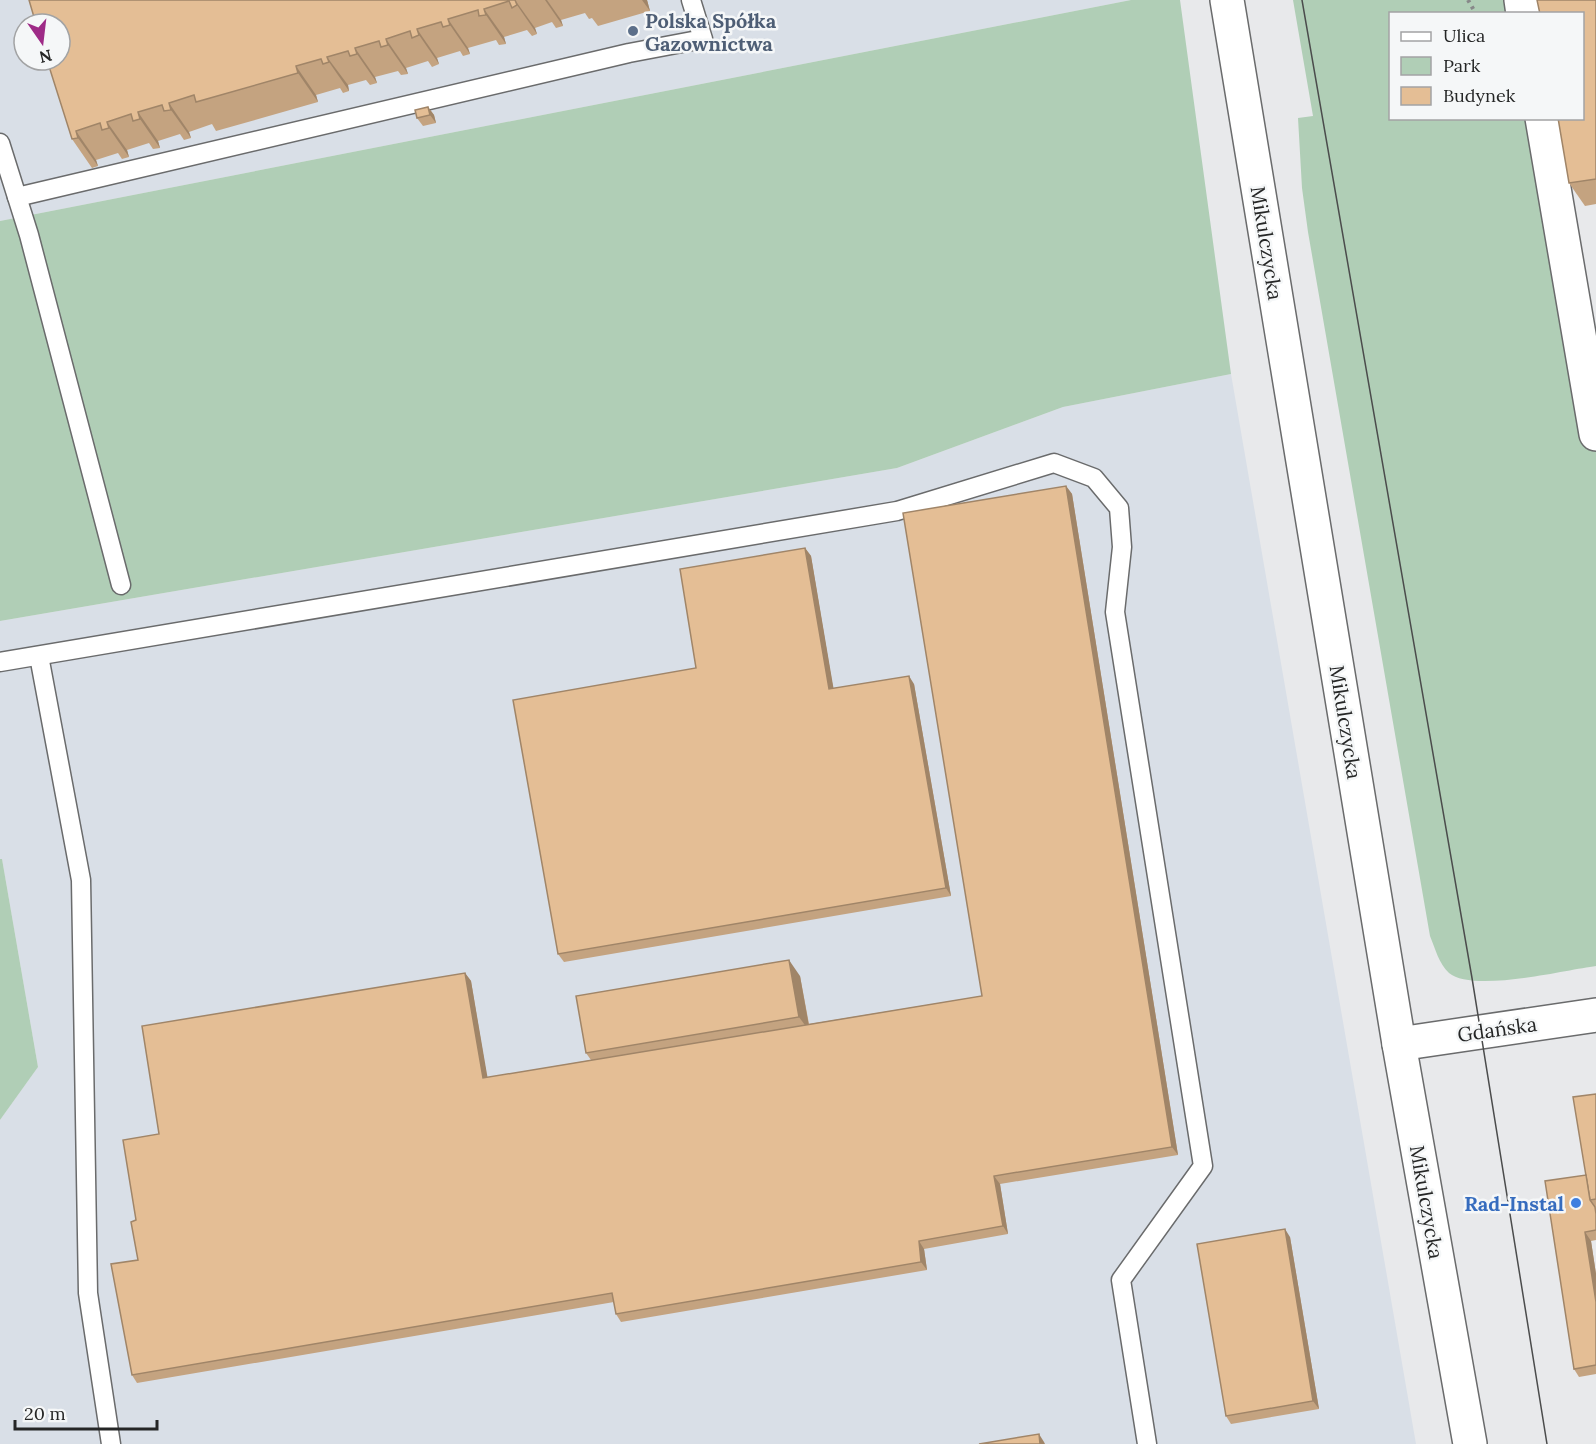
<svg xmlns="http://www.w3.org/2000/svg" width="1596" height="1444" font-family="Lora,serif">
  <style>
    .built { fill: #d9dfe7; fill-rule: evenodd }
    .green { fill: #b0ceb6 }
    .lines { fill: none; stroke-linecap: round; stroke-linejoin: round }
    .lane-casing { stroke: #6a6b6c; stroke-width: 21 }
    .street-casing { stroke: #6a6b6c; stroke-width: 36 }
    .secondary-casing { stroke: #6a6b6c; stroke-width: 36 }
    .path { stroke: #878889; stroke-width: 4; stroke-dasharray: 3 4.5; stroke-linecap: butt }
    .lane { stroke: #fff; stroke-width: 18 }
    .street { stroke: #fff; stroke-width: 33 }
    .secondary { stroke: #fff; stroke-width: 33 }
    .tram { stroke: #4b4c4c; stroke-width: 1.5 }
    .wall { fill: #c4a380 }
    .shaded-wall { fill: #a08568 }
    .building { fill: #e4be95; stroke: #a08568; stroke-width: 1.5 }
    .service-dot { fill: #5c6f8a; stroke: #f5f7f8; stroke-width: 2 }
    .shop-dot { fill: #3f7fe0; stroke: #f5f7f8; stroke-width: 2 }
    .labels { text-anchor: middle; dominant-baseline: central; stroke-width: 5; stroke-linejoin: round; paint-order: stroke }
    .service-label { font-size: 20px; font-weight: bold; fill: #4e5e75; stroke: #f5f7f8; text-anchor: start }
    .street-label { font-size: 20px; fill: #252626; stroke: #f5f7f8 }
    .shop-label { font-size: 20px; font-weight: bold; fill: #366cbe; stroke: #f5f7f8; text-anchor: end }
  </style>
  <rect width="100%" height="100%" fill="#e8e9eb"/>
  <g class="built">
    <path d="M 0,0 L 1131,0 L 0,221 ZM 24,24 L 60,24 L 60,60 L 24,60 Z"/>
    <path d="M 1231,374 L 1416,1444 L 0,1444 L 0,1120 L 38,1067 L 2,859 L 0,859 L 0,621 L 897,468 L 1063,407 Z"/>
  </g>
  <g class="green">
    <path d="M 1131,0 L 1180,0 L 1231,374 L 1063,407 L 897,468 L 0,621 L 0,221 Z"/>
    <path d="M 1293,0 L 1518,0 L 1521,13 L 1390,14 L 1390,118 L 1539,119 L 1596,452 L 1596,966 C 1565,970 1473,993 1449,973 C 1439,964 1435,948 1430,936 L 1308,232 L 1302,188 L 1298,118 L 1313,116 Z"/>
    <path d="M 0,859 L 2,859 L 38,1067 L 0,1120 Z"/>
  </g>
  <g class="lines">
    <g class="lane-casing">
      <g id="lane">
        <path d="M 0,143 L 29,235 L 121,585"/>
        <path d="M 17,197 L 629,53 L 703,39 L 691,0"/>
        <path d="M 39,656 L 81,880 L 88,1293 L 111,1444"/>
        <path d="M 0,662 L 897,511 L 1054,463 L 1094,478 L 1119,508 L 1122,547 L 1115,612 L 1203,1166 L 1121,1280 L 1147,1444"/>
      </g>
    </g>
    <g class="street-casing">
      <g id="street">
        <path d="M 1521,0 L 1523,14"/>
        <path d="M 1542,118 L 1596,434"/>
      </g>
    </g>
    <g class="secondary-casing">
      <g id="secondary">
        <path d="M 1227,0 L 1399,1044 L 1470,1444"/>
        <path d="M 1399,1044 L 1596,1015"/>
      </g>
    </g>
    <path class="path" d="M 1468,0 L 1476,14"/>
    <use href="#lane" class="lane"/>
    <use href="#street" class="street"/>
    <use href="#secondary" class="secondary"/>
    <path class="tram" d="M 1302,0 L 1472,978 L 1547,1444"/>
  </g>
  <g class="wall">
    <path d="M 29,0 L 647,0 L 650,11 L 598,26 L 592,18 L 589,19 L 585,13 L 561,20 L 563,26 L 556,28 L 552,22 L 535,28 L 537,34 L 532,36 L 527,30 L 504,37 L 506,44 L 499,45 L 496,40 L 468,48 L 470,54 L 463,56 L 460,51 L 437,58 L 439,64 L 432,67 L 428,61 L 406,68 L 408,74 L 401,75 L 398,71 L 375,77 L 377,83 L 370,85 L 366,80 L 348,85 L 349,91 L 343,93 L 340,88 L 316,95 L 318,102 L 216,131 L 212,124 L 189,132 L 191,138 L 184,140 L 180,134 L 158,141 L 160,148 L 153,149 L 149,143 L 127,150 L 129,157 L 122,159 L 118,153 L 96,160 L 98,166 L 92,168 L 72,139 Z"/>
    <path d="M 1596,0 L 1596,204 L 1585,206 L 1569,183 Z"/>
    <path d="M 428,107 L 434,115 L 436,123 L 423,126 L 417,118 Z"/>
    <path d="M 1066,486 L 1072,494 L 1178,1155 L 1000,1184 L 1008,1234 L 924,1249 L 927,1270 L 621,1322 L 616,1314 L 614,1302 L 137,1383 L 132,1375 L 138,1260 L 136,1220 L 465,973 L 471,981 L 487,1078 L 591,1060 L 586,1053 L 800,976 L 809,1024 L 982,996 Z"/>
    <path d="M 805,548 L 811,556 L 833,688 L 914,684 L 951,896 L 564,962 L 558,954 L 696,668 Z"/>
    <path d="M 1596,1094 L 1596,1240 L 1591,1241 L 1596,1274 L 1596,1374 L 1579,1377 L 1574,1369 L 1586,1175 Z"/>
    <path d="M 1290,1237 L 1319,1409 L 1231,1424 L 1226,1416 Z"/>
  </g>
  <g class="shaded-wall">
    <path d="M 515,0 L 535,28 L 537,34 L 517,5 Z"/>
    <path d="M 545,0 L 547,0 L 561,20 L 563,26 Z"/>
    <path d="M 642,0 L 647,0 L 650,11 Z"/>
    <path d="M 484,9 L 504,37 L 506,44 L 486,15 Z"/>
    <path d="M 448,19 L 468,48 L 470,54 L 450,25 Z"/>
    <path d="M 417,29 L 437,58 L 439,64 L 419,35 Z"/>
    <path d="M 386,39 L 406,68 L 408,74 L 388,45 Z"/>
    <path d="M 355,48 L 375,77 L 377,83 L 357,54 Z"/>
    <path d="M 327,57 L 348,85 L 349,91 L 329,62 Z"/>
    <path d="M 296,66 L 316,95 L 318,102 L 298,73 Z"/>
    <path d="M 169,103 L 189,132 L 191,138 L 171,110 Z"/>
    <path d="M 428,107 L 434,115 L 436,123 L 430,115 Z"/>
    <path d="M 138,112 L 158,141 L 160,148 L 140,119 Z"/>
    <path d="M 107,122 L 127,150 L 129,157 L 109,128 Z"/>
    <path d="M 76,131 L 96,160 L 98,166 L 78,138 Z"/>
    <path d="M 1066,486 L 1072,494 L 1178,1155 L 1172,1147 Z"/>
    <path d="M 805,548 L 811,556 L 835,697 L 829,689 Z"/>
    <path d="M 909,676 L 914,684 L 951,896 L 946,888 Z"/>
    <path d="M 789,960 L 800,976 L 810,1032 L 799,1017 Z"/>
    <path d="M 465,973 L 471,981 L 489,1086 L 483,1078 Z"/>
    <path d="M 994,1176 L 1000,1184 L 1008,1234 L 1003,1226 Z"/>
    <path d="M 1285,1229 L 1290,1237 L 1319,1409 L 1313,1401 Z"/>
    <path d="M 1585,1232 L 1591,1241 L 1596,1274 L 1596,1302 Z"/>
    <path d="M 919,1241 L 924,1249 L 927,1270 L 921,1262 Z"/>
    <path d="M 1039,1434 L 1044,1442 L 1045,1444 L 1040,1444 Z"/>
  </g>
  <g class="building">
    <path d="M 29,0 L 515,0 L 517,5 L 512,8 L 509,1 L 484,9 L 486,15 L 479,16 L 478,10 L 448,19 L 450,25 L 443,27 L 441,22 L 417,29 L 419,35 L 412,38 L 410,31 L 386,39 L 388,45 L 381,47 L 379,41 L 355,48 L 357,54 L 350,56 L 348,51 L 327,57 L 329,62 L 323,64 L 321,59 L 296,66 L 298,73 L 196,102 L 194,95 L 169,103 L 171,110 L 164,111 L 162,105 L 138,112 L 140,119 L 133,121 L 131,114 L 107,122 L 109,128 L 102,130 L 100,123 L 76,131 L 78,138 L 72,139 L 47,60 L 60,60 L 60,24 L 36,24 Z"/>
    <path d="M 1537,0 L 1596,0 L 1596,179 L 1569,183 L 1558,118 L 1582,118 L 1582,14 L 1540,14 Z"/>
    <path d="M 428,107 L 430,115 L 417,118 L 415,110 Z"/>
    <path d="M 1066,486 L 1172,1147 L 994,1176 L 1003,1226 L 919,1241 L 921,1262 L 616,1314 L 612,1293 L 132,1375 L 111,1264 L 138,1260 L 131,1222 L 136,1220 L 123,1140 L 159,1134 L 142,1026 L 465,973 L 483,1078 L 982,996 L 903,513 Z"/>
    <path d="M 805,548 L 829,689 L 909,676 L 946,888 L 558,954 L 513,700 L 696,668 L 680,569 Z"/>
    <path d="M 789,960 L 799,1017 L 586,1053 L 576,996 Z"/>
    <path d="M 1596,1094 L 1596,1199 L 1590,1200 L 1573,1097 Z"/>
    <path d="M 1586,1175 L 1590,1200 L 1595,1207 L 1596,1214 L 1596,1230 L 1585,1232 L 1596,1302 L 1596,1365 L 1574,1369 L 1545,1181 Z"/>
    <path d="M 1285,1229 L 1313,1401 L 1226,1416 L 1197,1244 Z"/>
    <path d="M 1039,1434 L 1040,1444 L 979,1444 Z"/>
  </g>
  <circle class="service-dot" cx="633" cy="31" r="6"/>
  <circle class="shop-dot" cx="1576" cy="1203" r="6"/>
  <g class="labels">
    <g class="service-label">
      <text x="645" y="20">Polska Spółka<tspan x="645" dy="23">Gazownictwa</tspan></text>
    </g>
    <g class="street-label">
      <text transform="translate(1267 243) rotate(81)">Mikulczycka</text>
      <text transform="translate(1346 722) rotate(81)">Mikulczycka</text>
      <text transform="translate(1497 1029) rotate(-8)">Gdańska</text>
      <text transform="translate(1427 1202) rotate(80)">Mikulczycka</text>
    </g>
    <g class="shop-label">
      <text x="1564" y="1203">Rad-Instal</text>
    </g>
  </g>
  <rect x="1389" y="12" width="195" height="108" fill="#f5f7f8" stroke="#a2a3a4" stroke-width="1.5"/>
  <rect x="1401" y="32" width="30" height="9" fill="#ffffff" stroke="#a2a3a4" stroke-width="1.5"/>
  <text x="1443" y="42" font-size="18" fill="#252626">Ulica</text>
  <rect x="1401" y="57" width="30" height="18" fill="#b0ceb6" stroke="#a2a3a4" stroke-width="1.5"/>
  <text x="1443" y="72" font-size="18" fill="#252626">Park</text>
  <rect x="1401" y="87" width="30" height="18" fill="#e4be95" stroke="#a2a3a4" stroke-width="1.5"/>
  <text x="1443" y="102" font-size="18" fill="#252626">Budynek</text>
  <g transform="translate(42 42) rotate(166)"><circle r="28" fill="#f5f7f8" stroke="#a2a3a4" stroke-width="1.5"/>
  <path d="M0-4.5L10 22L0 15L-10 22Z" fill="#9e2b87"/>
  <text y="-9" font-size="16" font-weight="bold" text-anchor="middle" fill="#252626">N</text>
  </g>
  <path d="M15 1420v9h142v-9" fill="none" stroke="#252626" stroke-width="3"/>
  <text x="24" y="1420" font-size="18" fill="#252626" stroke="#f5f7f8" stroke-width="4.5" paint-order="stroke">20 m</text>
</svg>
